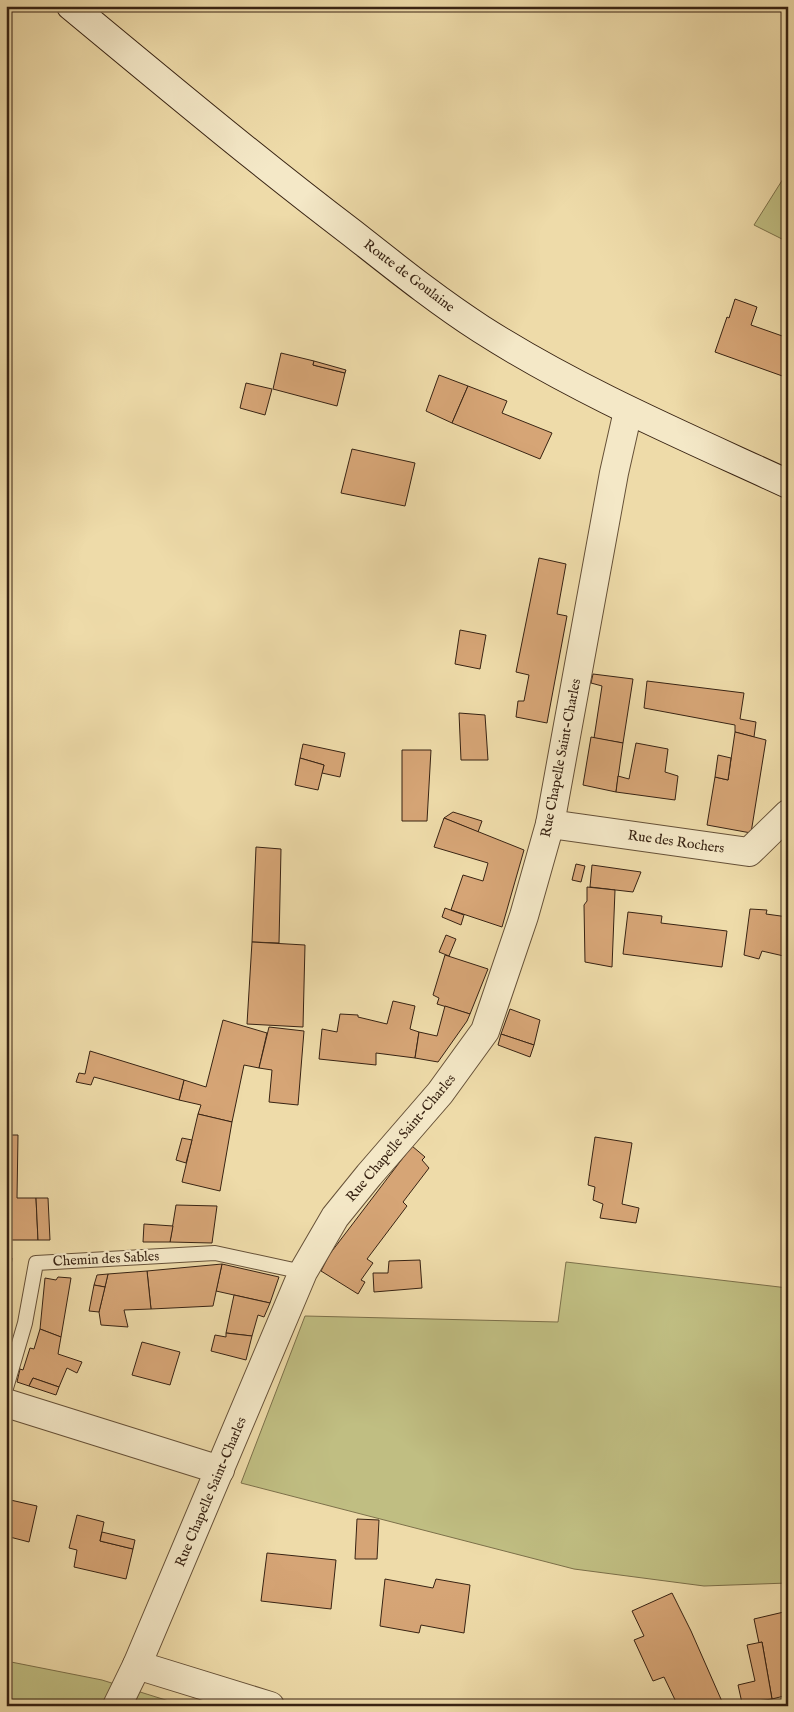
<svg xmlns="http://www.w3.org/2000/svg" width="794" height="1712" font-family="'IM FELL English',serif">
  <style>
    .green { fill: #c0be82; stroke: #7c704a }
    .building { fill: #d6a576; stroke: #382313 }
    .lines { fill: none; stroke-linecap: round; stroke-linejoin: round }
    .service-casing { stroke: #665138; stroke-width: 16 }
    .minor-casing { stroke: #665138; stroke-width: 30 }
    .secondary-casing { stroke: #382313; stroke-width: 30 }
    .service { stroke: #f4e8c7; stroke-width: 14 }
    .minor { stroke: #f4e8c7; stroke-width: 28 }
    .secondary { stroke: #f4e8c7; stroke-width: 28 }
    .labels { text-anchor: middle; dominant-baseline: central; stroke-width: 4.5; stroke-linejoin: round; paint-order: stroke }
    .street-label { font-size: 14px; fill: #382313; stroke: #f4e8c7 }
  </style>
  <rect width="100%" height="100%" fill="#eedba9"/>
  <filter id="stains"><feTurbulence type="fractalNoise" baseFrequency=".004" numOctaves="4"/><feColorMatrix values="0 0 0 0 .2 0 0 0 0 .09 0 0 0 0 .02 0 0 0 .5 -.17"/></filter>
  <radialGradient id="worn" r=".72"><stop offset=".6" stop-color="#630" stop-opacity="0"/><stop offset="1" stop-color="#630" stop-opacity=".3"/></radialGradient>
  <g class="green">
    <path d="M 788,171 L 788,242 L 754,225 Z"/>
    <path d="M 566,1262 L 788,1288 L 788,1583 L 704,1586 L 574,1569 L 241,1483 L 305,1316 L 558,1322 Z"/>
    <path d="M 6,1661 L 102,1680 L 172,1702 L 170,1706 L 6,1706 Z"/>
  </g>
  <g class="building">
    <path d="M 735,299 L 757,307 L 751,325 L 788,338 L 788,378 L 715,352 L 727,317 L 729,318 Z"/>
    <path d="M 281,353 L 314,361 L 313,365 L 345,373 L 337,406 L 273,389 Z"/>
    <path d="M 314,361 L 346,370 L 345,373 L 313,365 Z"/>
    <path d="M 439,375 L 468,386 L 452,423 L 426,411 Z"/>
    <path d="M 246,383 L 272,389 L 265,415 L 240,408 Z"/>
    <path d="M 468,386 L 507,401 L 502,413 L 552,433 L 540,459 L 452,423 Z"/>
    <path d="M 352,449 L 415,463 L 405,506 L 341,493 Z"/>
    <path d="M 539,558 L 566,564 L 557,614 L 567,616 L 547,723 L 516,717 L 518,701 L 524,701 L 529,675 L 516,672 Z"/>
    <path d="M 460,630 L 486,635 L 480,669 L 455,664 Z"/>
    <path d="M 593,674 L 633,679 L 623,743 L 594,738 L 602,686 L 591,683 Z"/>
    <path d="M 647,681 L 744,693 L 740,719 L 756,722 L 754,737 L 735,732 L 735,725 L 644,708 Z"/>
    <path d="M 459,713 L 485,715 L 488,760 L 461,760 Z"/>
    <path d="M 735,732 L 766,740 L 751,833 L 707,825 L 715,777 L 728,780 Z"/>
    <path d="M 591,737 L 623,743 L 616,792 L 583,785 Z"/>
    <path d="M 636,743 L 668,749 L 665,772 L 678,776 L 675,800 L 616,792 L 618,776 L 629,779 Z"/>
    <path d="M 303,744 L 345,753 L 340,777 L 322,773 L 324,765 L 300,758 Z"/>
    <path d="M 402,750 L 431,750 L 427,821 L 402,821 Z"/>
    <path d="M 718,755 L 731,758 L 728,780 L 715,777 Z"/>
    <path d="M 300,758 L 324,765 L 318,790 L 295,785 Z"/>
    <path d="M 453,812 L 482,821 L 478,832 L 444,818 Z"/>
    <path d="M 444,818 L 524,850 L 502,927 L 451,910 L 463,875 L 483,881 L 488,863 L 434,847 Z"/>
    <path d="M 256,847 L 281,849 L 279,943 L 252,942 Z"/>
    <path d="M 576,864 L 585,866 L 581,882 L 572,880 Z"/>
    <path d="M 592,865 L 641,872 L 633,892 L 590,887 Z"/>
    <path d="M 587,887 L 615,890 L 612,967 L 585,962 L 584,905 L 587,901 Z"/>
    <path d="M 445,908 L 464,915 L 461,925 L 442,917 Z"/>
    <path d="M 750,909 L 767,910 L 766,914 L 788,917 L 788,957 L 762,951 L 759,959 L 744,955 Z"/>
    <path d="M 628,912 L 662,916 L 661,923 L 727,931 L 722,967 L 623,954 Z"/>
    <path d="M 446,935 L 456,939 L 449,956 L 439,952 Z"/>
    <path d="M 252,942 L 305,945 L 303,1027 L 247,1024 Z"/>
    <path d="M 445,955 L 488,969 L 470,1014 L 437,1004 L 439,998 L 433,995 Z"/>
    <path d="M 393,1001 L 415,1006 L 410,1029 L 419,1032 L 415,1058 L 376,1053 L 376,1065 L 319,1059 L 322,1029 L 337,1032 L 340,1014 L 358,1015 L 358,1017 L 387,1024 Z"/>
    <path d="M 445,1006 L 470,1014 L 467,1021 L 438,1062 L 415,1058 L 419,1032 L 437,1036 Z"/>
    <path d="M 510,1009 L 540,1020 L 534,1045 L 501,1034 Z"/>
    <path d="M 223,1020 L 267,1033 L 259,1068 L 244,1065 L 232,1122 L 198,1114 L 201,1105 L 179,1100 L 184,1080 L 206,1087 Z"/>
    <path d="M 269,1027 L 304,1031 L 298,1105 L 269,1102 L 272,1070 L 259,1068 Z"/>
    <path d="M 501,1034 L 534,1045 L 530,1057 L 498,1045 Z"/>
    <path d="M 90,1051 L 184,1080 L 179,1100 L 94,1077 L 91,1085 L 76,1082 L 79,1073 L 85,1074 Z"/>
    <path d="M 198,1114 L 232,1122 L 220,1191 L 182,1182 Z"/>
    <path d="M 6,1135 L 18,1135 L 17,1198 L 36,1198 L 38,1240 L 6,1240 Z"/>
    <path d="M 595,1137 L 632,1143 L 622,1204 L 639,1208 L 636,1223 L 600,1218 L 603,1204 L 593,1200 L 595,1187 L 588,1185 Z"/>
    <path d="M 182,1138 L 192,1140 L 186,1163 L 176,1160 Z"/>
    <path d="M 412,1146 L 425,1157 L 422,1160 L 429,1168 L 403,1202 L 407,1206 L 367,1259 L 373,1263 L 361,1280 L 365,1282 L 358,1294 L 321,1271 L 329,1255 Z"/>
    <path d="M 36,1198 L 48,1198 L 50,1240 L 38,1240 Z"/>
    <path d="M 176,1205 L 217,1206 L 212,1243 L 170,1242 Z"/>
    <path d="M 144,1224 L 173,1226 L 170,1242 L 143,1242 Z"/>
    <path d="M 6,1258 L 12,1258 L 6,1312 Z"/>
    <path d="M 420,1260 L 422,1288 L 374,1292 L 373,1273 L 388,1273 L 389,1261 Z"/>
    <path d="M 222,1264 L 279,1277 L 270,1303 L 216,1291 Z"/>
    <path d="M 222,1264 L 213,1306 L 151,1309 L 147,1271 Z"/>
    <path d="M 147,1271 L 151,1309 L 124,1310 L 128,1327 L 101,1325 L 99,1312 L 108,1274 Z"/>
    <path d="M 108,1274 L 105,1287 L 94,1285 L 97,1275 Z"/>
    <path d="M 58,1277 L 71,1278 L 61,1337 L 40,1329 L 45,1278 L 56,1280 Z"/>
    <path d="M 94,1285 L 105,1287 L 99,1312 L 89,1311 Z"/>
    <path d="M 234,1295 L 270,1303 L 264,1317 L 258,1315 L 252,1336 L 226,1333 Z"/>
    <path d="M 40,1329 L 61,1337 L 58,1354 L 82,1362 L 77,1373 L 67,1368 L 59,1387 L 33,1378 L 29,1386 L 17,1382 L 20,1369 L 23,1370 L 30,1348 L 34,1349 Z"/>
    <path d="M 226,1333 L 252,1336 L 246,1360 L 211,1351 L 215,1335 L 226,1337 Z"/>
    <path d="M 142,1342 L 180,1352 L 170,1385 L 132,1375 Z"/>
    <path d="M 33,1378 L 59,1387 L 56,1395 L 29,1386 Z"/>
    <path d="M 6,1499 L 37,1506 L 29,1542 L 6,1536 Z"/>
    <path d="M 77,1515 L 104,1522 L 100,1541 L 133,1549 L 126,1579 L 74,1567 L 77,1550 L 69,1548 Z"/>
    <path d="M 357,1519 L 379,1520 L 377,1559 L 355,1559 Z"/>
    <path d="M 102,1532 L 135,1540 L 133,1549 L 100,1541 Z"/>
    <path d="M 267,1553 L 336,1560 L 331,1609 L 261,1601 Z"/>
    <path d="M 385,1579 L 433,1588 L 436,1579 L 470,1585 L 464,1633 L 421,1625 L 419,1633 L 380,1626 Z"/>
    <path d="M 672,1593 L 691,1631 L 724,1706 L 678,1706 L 664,1677 L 653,1681 L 634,1640 L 644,1636 L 632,1611 Z"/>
    <path d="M 788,1611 L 788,1695 L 772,1699 L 762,1642 L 759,1643 L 754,1619 Z"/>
    <path d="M 762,1642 L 772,1699 L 742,1703 L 738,1685 L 755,1681 L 747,1645 Z"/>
  </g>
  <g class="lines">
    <g class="service-casing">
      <path id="service" d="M 6,1388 L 25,1323 L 36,1263 L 215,1253 L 303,1272"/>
    </g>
    <g class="minor-casing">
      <g id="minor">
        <path d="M 550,824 L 749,852 L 788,814"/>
        <path d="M 6,1403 L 220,1470"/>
        <path d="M 137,1665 L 270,1706"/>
        <path d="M 117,1706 L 137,1665 L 303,1272 L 335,1217 L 369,1175 L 440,1093 L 485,1031 L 524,916 L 550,824 L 614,473 L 628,411"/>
      </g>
    </g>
    <g class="secondary-casing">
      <path id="secondary" d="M 71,6 C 164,83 256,160 352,233 C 394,266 436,300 481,329 C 578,391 684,436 788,484"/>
    </g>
    <use href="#service" class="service"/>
    <use href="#minor" class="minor"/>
    <use href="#secondary" class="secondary"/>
  </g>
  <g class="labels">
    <g class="street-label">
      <text transform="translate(409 276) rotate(37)">Route de Goulaine</text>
      <text transform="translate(561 758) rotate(-79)">Rue Chapelle Saint-Charles</text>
      <text transform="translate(676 842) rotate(8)">Rue des Rochers</text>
      <text transform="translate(401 1138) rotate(-50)">Rue Chapelle Saint-Charles</text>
      <text transform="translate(106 1259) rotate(-3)">Chemin des Sables</text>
      <text transform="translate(211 1492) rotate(-67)">Rue Chapelle Saint-Charles</text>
    </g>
  </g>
  <rect width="794" height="1712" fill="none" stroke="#eedba9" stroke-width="25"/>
  <rect x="8" y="8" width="779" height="1697" fill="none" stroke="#382313" stroke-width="2.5"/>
  <rect x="12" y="12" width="769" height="1687" fill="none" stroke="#382313"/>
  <rect width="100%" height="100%" filter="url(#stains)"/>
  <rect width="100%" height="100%" fill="url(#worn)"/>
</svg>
